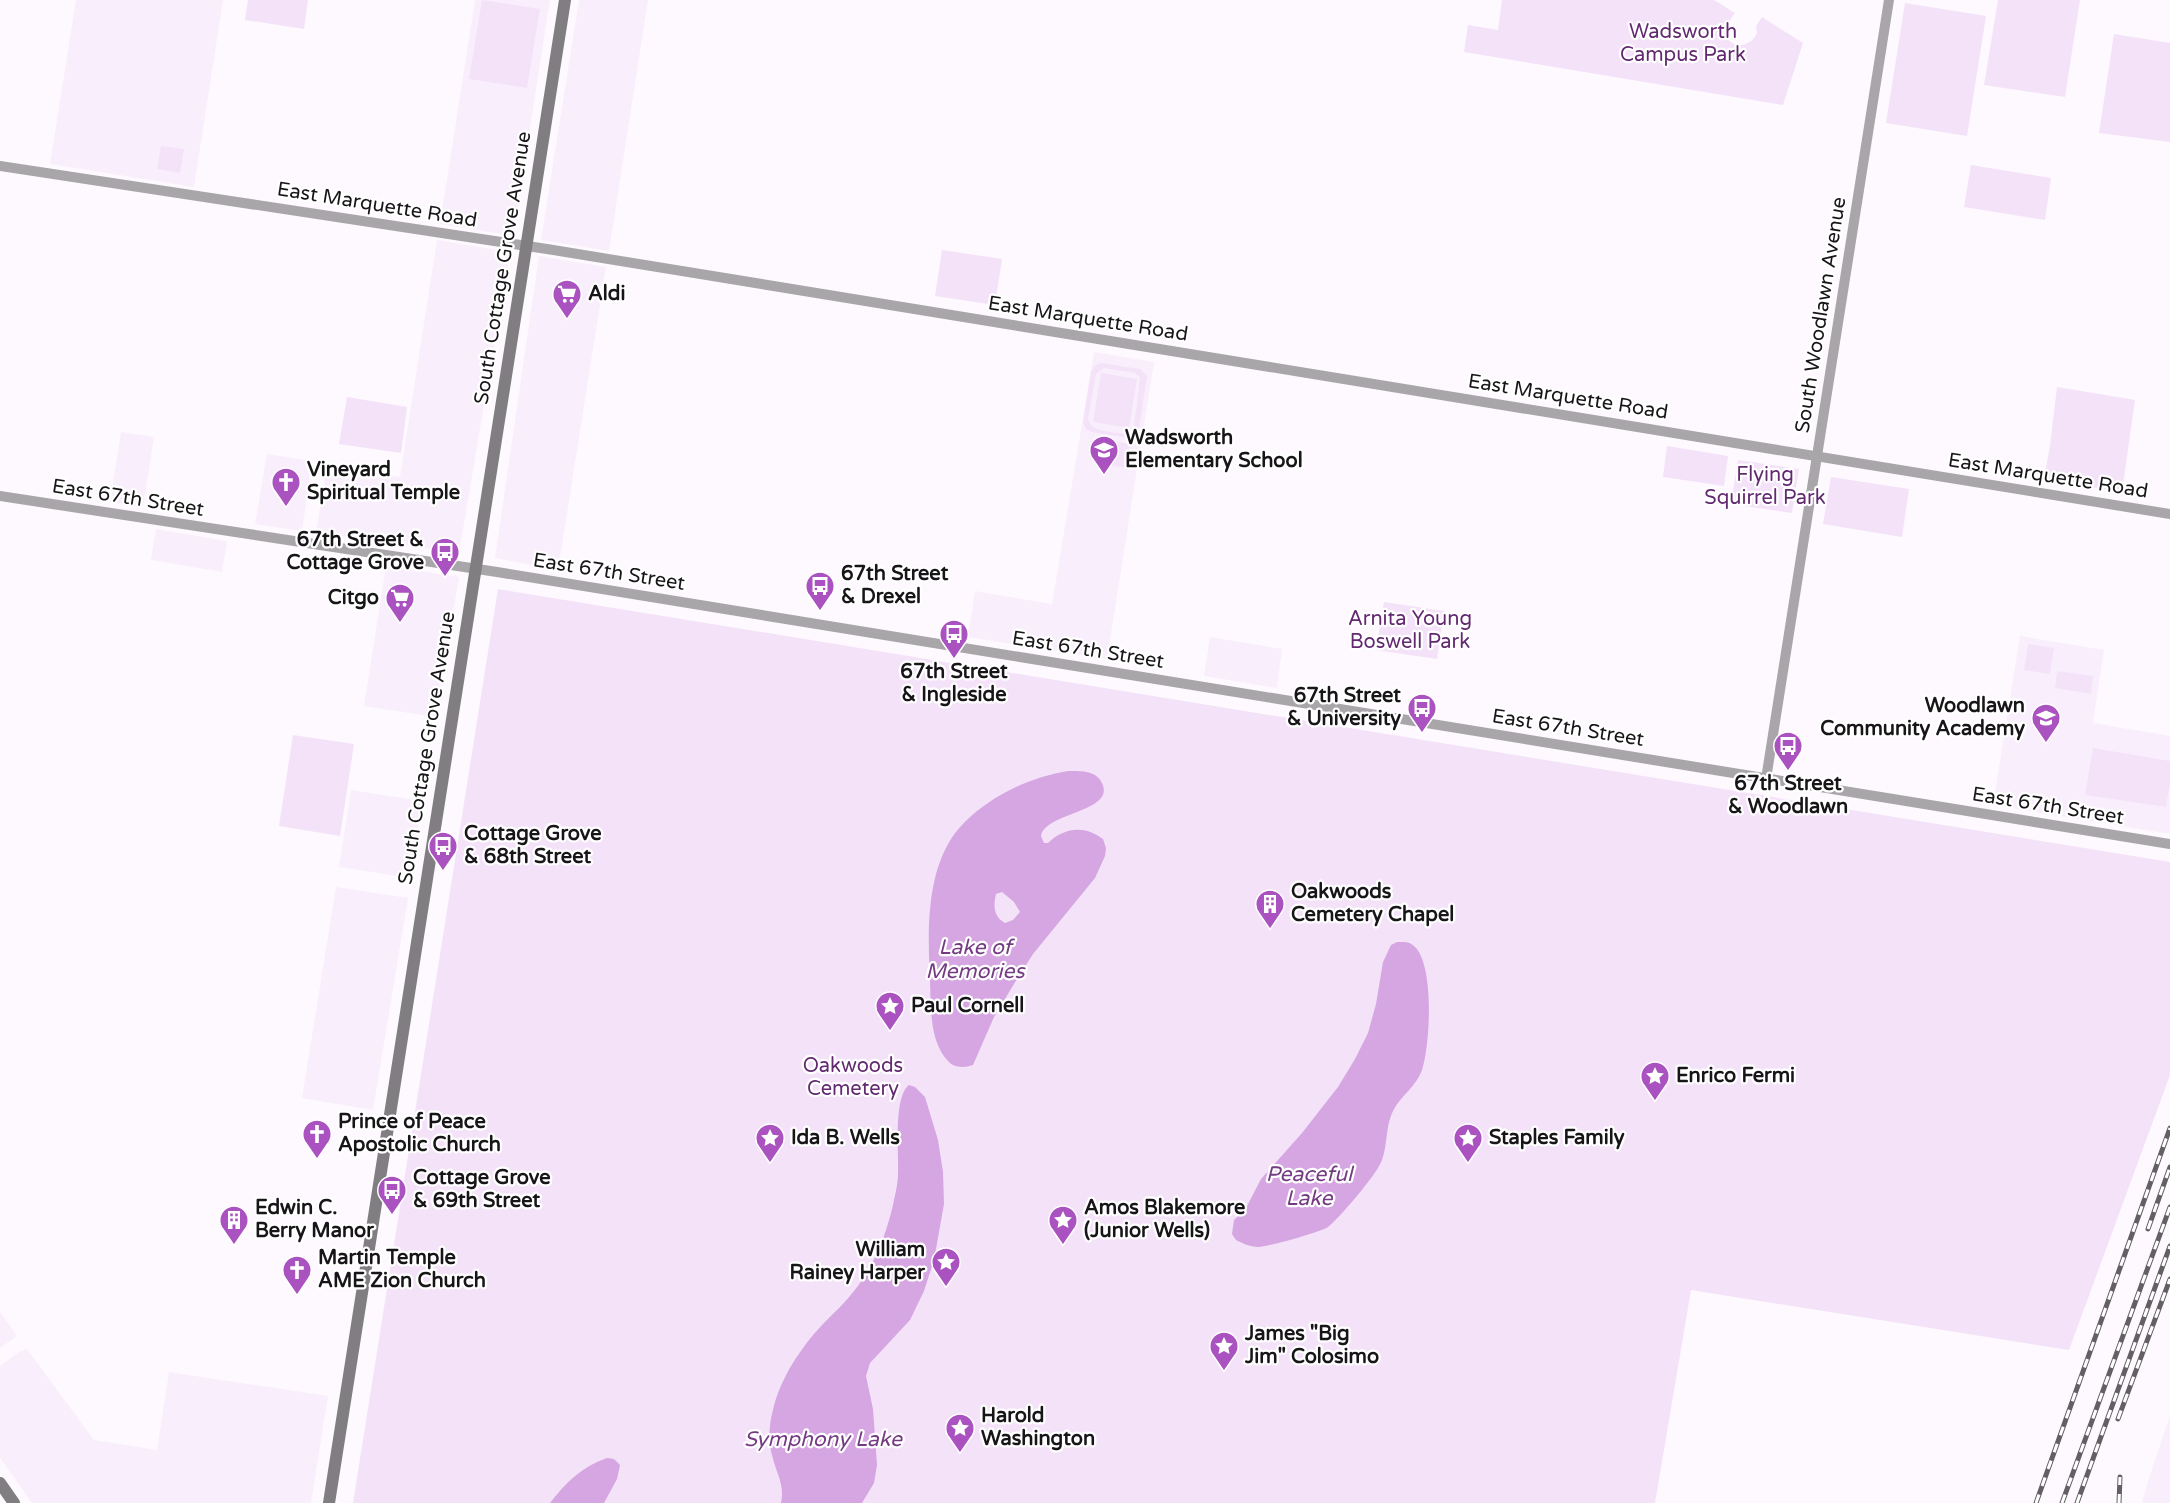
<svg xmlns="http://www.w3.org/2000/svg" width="2170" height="1503" font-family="'Varela Round',sans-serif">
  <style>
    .built { fill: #f9effc }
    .green { fill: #f4e2f9; fill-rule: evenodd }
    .water { fill: #d5a6e1; fill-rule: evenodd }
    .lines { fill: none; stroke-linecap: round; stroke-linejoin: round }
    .tertiary { stroke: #a9a6a9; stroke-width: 10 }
    .secondary { stroke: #817e82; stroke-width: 12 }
    .rail-casing { stroke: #636063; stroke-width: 5 }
    .rail { stroke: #fff; stroke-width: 3; stroke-dasharray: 9; stroke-linecap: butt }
    .labels { text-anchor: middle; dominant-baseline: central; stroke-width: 4.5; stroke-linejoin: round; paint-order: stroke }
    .park-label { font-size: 20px; fill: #622970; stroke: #fff }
    .street-label { font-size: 20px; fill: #171517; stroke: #fff }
    .poi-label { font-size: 20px; font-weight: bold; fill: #171517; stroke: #fff; text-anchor: start }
    .water-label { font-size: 21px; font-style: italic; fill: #743b82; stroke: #fff }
  </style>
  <rect width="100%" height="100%" fill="#fdf9fe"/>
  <g class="built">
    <path d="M 76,0 L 223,0 L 194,187 L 50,164 Z"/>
    <path d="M 475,0 L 550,0 L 513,236 L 440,224 Z"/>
    <path d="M 579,0 L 648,0 L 609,251 L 541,240 Z"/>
    <path d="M 437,240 L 510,252 L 459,553 L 316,533 L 327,467 L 400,477 Z"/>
    <path d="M 539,256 L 606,267 L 558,570 L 495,558 Z"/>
    <path d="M 1094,352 L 1154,362 L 1107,659 L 968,637 L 975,591 L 1052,604 Z"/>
    <path d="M 121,432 L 154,437 L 143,507 L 110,502 Z"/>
    <path d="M 267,454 L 312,461 L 302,531 L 255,524 Z"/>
    <path d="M 156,529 L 227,541 L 222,572 L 151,560 Z"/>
    <path d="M 386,566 L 459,577 L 435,717 L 364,706 Z"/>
    <path d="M 2020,636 L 2104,650 L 2093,723 L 2170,736 L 2170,834 L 1993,805 Z"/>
    <path d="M 1210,637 L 1282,649 L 1277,688 L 1204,676 Z"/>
    <path d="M 351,790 L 422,801 L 410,878 L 339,867 Z"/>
    <path d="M 336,887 L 408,898 L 373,1110 L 302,1098 Z"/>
    <path d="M 0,1312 L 17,1336 L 0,1348 Z"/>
    <path d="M 27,1349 L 94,1440 L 157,1450 L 169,1372 L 328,1396 L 311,1503 L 32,1503 L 0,1458 L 0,1366 L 19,1352 Z"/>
    <path d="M 2170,1416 L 2170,1503 L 2142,1503 L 2148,1481 Z"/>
  </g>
  <g class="green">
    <path d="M 248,0 L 308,0 L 304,29 L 245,20 Z"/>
    <path d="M 482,0 L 540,9 L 527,88 L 469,79 Z"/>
    <path d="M 1502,0 L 1714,0 L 1735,13 C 1732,17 1729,21 1727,26 C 1721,46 1748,53 1757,33 L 1756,26 L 1762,17 L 1803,43 L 1783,105 L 1464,52 L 1468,25 L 1498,30 Z"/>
    <path d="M 1998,0 L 2080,0 L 2065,97 L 1984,85 Z"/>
    <path d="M 1905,3 L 1986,16 L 1967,136 L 1886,123 Z"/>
    <path d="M 2114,34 L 2170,43 L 2170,142 L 2099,133 Z"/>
    <path d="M 161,146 L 184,149 L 180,173 L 157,169 Z"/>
    <path d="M 1971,165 L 2051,178 L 2045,220 L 1964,207 Z"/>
    <path d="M 942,250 L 1002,259 L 995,305 L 935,296 Z"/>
    <path d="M 1101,363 L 1140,369 L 1147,376 L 1139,428 L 1134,436 L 1129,438 L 1092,432 C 1086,430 1085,427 1083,422 L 1091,372 L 1096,365 ZM 1104,368 L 1135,373 L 1140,377 L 1134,427 L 1131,432 L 1127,434 C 1114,432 1092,433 1088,419 L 1096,374 Z"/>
    <path d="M 1101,373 L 1137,379 L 1129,428 L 1093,422 Z"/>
    <path d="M 2057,387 L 2135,400 L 2122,492 L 2044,479 L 2050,446 Z"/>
    <path d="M 347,397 L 407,407 L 401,453 L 339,444 Z"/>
    <path d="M 1107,440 L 1130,444 L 1126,468 L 1103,464 Z"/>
    <path d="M 1667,446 L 1728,456 L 1724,486 L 1663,477 Z"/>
    <path d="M 1738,460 L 1799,469 L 1792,513 L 1731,504 Z"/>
    <path d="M 1831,477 L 1909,489 L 1902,537 L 1823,524 Z"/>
    <path d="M 498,589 L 2170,862 L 2170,1075 L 2069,1350 L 1691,1290 L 1655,1503 L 353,1503 Z"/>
    <path d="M 1384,602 L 1444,611 L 1437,659 L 1376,650 Z"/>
    <path d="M 2028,644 L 2054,648 L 2050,674 L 2024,670 Z"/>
    <path d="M 2057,671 L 2093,676 L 2091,694 L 2055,688 Z"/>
    <path d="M 293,735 L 354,744 L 340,836 L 279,826 Z"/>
    <path d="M 2093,748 L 2170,761 L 2170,782 L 2166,807 L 2085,795 Z"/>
  </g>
  <g class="water">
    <path d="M 1068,771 C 1080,771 1096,770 1102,783 C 1116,812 1045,812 1041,836 L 1044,843 L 1048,843 C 1064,827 1085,825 1103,839 L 1106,848 L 1105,856 L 1095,878 L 1033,954 L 1017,979 L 994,1017 L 973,1065 C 964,1068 954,1068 948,1061 C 929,1041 931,1006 930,981 C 928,938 926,885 947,846 C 956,828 972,814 988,803 C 1013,786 1039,776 1068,771 ZM 1002,892 L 1014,902 L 1020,912 L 1013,920 L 1005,923 C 994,917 993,907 996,894 Z"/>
    <path d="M 1397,942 C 1404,942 1409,941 1414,946 C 1435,964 1430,1046 1422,1070 C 1416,1087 1401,1095 1393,1111 C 1384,1129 1389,1151 1378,1168 C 1367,1185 1343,1214 1328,1227 C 1321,1232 1267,1247 1258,1247 C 1250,1247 1242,1243 1236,1240 L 1232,1234 L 1234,1220 L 1246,1208 L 1261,1179 L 1302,1133 L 1338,1087 L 1355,1059 L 1368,1033 L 1376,1004 L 1383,962 L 1391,945 Z"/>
    <path d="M 909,1085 L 915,1087 L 925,1097 L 938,1140 L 943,1172 L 944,1204 L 934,1260 L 924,1291 L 910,1320 L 870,1363 L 866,1376 L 873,1409 L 877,1465 L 874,1483 L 862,1503 L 781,1503 C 785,1484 776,1473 772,1455 C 768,1442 769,1424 773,1410 C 780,1379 801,1347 823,1324 C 837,1310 851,1297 862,1280 C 877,1258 887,1231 893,1205 C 895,1195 898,1184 898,1174 C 899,1154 893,1097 909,1085 Z"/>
    <path d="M 607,1458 L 614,1459 L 620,1465 L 617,1479 L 604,1503 L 550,1503 C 565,1483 583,1466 607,1458 Z"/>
  </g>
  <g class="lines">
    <g class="tertiary">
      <path d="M 0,166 L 547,249 L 2170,514"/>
      <path d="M 0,496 L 497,572 L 2170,844"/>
      <path d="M 1766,779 L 1889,0"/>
    </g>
    <g class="secondary">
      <path d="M 0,1483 L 14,1503"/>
      <path d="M 329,1503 L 565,0"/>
    </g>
    <g class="rail-casing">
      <g id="rail">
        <path d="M 2148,1229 L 2170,1167"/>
        <path d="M 2118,1419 L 2170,1279"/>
        <path d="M 2036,1503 L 2170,1128"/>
        <path d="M 2062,1503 L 2170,1207"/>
        <path d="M 2077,1503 L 2170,1246"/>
        <path d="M 2119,1503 L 2120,1477"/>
      </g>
    </g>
    <use href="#rail" class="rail"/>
  </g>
  <defs>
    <g id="supermarket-pin" transform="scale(1.5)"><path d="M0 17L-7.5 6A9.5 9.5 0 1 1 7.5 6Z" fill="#aa52bf" stroke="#fff"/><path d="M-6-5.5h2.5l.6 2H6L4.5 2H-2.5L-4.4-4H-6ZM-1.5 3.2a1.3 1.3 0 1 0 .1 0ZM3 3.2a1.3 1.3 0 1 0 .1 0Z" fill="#fff"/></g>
    <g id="school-pin" transform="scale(1.5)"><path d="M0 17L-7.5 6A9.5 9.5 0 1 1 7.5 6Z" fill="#aa52bf" stroke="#fff"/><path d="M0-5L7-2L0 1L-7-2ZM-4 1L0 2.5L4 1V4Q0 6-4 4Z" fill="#fff"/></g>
    <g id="church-pin" transform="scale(1.5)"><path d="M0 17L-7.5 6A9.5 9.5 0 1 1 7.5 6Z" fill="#aa52bf" stroke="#fff"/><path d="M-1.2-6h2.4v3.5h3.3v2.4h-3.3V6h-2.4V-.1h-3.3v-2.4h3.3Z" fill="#fff"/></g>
    <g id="bus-pin" transform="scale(1.5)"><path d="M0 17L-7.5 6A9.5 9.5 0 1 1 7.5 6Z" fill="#aa52bf" stroke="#fff"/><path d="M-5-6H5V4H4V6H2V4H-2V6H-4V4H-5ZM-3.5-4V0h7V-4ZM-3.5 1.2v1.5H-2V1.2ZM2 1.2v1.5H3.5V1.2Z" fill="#fff"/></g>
    <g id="building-pin" transform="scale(1.5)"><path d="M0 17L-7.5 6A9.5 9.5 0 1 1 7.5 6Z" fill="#aa52bf" stroke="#fff"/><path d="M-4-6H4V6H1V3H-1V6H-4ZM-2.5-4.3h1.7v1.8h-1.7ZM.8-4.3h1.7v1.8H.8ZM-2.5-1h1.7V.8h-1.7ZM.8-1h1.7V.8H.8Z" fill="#fff"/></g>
    <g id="sight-pin" transform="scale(1.5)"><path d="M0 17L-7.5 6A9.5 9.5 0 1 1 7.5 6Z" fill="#aa52bf" stroke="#fff"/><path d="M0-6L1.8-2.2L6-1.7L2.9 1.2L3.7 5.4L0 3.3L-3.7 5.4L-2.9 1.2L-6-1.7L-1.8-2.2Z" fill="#fff"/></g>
  </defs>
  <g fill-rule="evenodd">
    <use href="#supermarket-pin" x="567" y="294"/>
    <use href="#school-pin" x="1104" y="450"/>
    <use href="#church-pin" x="286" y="482"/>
    <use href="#bus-pin" x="445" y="552"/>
    <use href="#bus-pin" x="820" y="586"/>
    <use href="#supermarket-pin" x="400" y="598"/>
    <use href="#bus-pin" x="954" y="634"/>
    <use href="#bus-pin" x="1422" y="708"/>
    <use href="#school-pin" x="2046" y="718"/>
    <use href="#bus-pin" x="1788" y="746"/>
    <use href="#bus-pin" x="443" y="846"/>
    <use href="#building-pin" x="1270" y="904"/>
    <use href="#sight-pin" x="890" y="1006"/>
    <use href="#sight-pin" x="1655" y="1076"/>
    <use href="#church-pin" x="317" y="1134"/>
    <use href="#sight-pin" x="770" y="1138"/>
    <use href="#sight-pin" x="1468" y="1138"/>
    <use href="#bus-pin" x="392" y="1190"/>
    <use href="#building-pin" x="234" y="1220"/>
    <use href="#sight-pin" x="1063" y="1220"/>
    <use href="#sight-pin" x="946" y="1262"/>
    <use href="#church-pin" x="297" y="1270"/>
    <use href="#sight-pin" x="1224" y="1346"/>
    <use href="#sight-pin" x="960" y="1428"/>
  </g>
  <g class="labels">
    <g class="park-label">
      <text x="1683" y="32">Wadsworth<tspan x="1683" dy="23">Campus Park</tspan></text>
      <text x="1765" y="475">Flying<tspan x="1765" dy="23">Squirrel Park</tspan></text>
      <text x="1410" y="619">Arnita Young<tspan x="1410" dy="23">Boswell Park</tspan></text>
      <text x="853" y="1066">Oakwoods<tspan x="853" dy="23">Cemetery</tspan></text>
    </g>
    <g class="street-label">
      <text transform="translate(377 205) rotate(9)">East Marquette Road</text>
      <text transform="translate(503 268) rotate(-81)">South Cottage Grove Avenue</text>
      <text transform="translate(1821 315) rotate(-81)">South Woodlawn Avenue</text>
      <text transform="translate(1088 319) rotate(9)">East Marquette Road</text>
      <text transform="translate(1568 397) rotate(9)">East Marquette Road</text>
      <text transform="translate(2048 476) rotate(9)">East Marquette Road</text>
      <text transform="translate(128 498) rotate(9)">East 67th Street</text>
      <text transform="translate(609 572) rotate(9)">East 67th Street</text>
      <text transform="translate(1088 650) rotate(9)">East 67th Street</text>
      <text transform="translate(1568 728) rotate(9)">East 67th Street</text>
      <text transform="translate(427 748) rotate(-81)">South Cottage Grove Avenue</text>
      <text transform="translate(2048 806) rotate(9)">East 67th Street</text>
    </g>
    <g class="poi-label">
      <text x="588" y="294">Aldi</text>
      <text x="1125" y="438">Wadsworth<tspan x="1125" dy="23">Elementary School</tspan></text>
      <text x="307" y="470">Vineyard<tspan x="307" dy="23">Spiritual Temple</tspan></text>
      <text x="424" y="540" text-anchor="end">67th Street &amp;<tspan x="424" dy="23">Cottage Grove</tspan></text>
      <text x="841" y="574">67th Street<tspan x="841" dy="23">&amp; Drexel</tspan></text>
      <text x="379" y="598" text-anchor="end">Citgo</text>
      <text x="954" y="672" text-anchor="middle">67th Street<tspan x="954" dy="23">&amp; Ingleside</tspan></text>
      <text x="1401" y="696" text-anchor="end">67th Street<tspan x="1401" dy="23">&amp; University</tspan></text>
      <text x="2025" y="706" text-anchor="end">Woodlawn<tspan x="2025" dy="23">Community Academy</tspan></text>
      <text x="1788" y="784" text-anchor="middle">67th Street<tspan x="1788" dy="23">&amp; Woodlawn</tspan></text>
      <text x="464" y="834">Cottage Grove<tspan x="464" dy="23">&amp; 68th Street</tspan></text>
      <text x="1291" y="892">Oakwoods<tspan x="1291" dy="23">Cemetery Chapel</tspan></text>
      <text x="911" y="1006">Paul Cornell</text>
      <text x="1676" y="1076">Enrico Fermi</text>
      <text x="338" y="1122">Prince of Peace<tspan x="338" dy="23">Apostolic Church</tspan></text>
      <text x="791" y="1138">Ida B. Wells</text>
      <text x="1489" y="1138">Staples Family</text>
      <text x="413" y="1178">Cottage Grove<tspan x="413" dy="23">&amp; 69th Street</tspan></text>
      <text x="255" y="1208">Edwin C.<tspan x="255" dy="23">Berry Manor</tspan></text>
      <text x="1084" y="1208">Amos Blakemore<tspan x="1084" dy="23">(Junior Wells)</tspan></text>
      <text x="925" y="1250" text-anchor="end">William<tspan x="925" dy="23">Rainey Harper</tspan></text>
      <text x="318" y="1258">Martin Temple<tspan x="318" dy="23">AME Zion Church</tspan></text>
      <text x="1245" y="1334">James "Big<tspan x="1245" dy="23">Jim" Colosimo</tspan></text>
      <text x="981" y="1416">Harold<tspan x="981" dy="23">Washington</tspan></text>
    </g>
    <g class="water-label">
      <text x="975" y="947">Lake of<tspan x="975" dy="24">Memories</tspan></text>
      <text x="1309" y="1174">Peaceful<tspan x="1309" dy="24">Lake</tspan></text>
      <text x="823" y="1439">Symphony Lake</text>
    </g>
  </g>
</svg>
